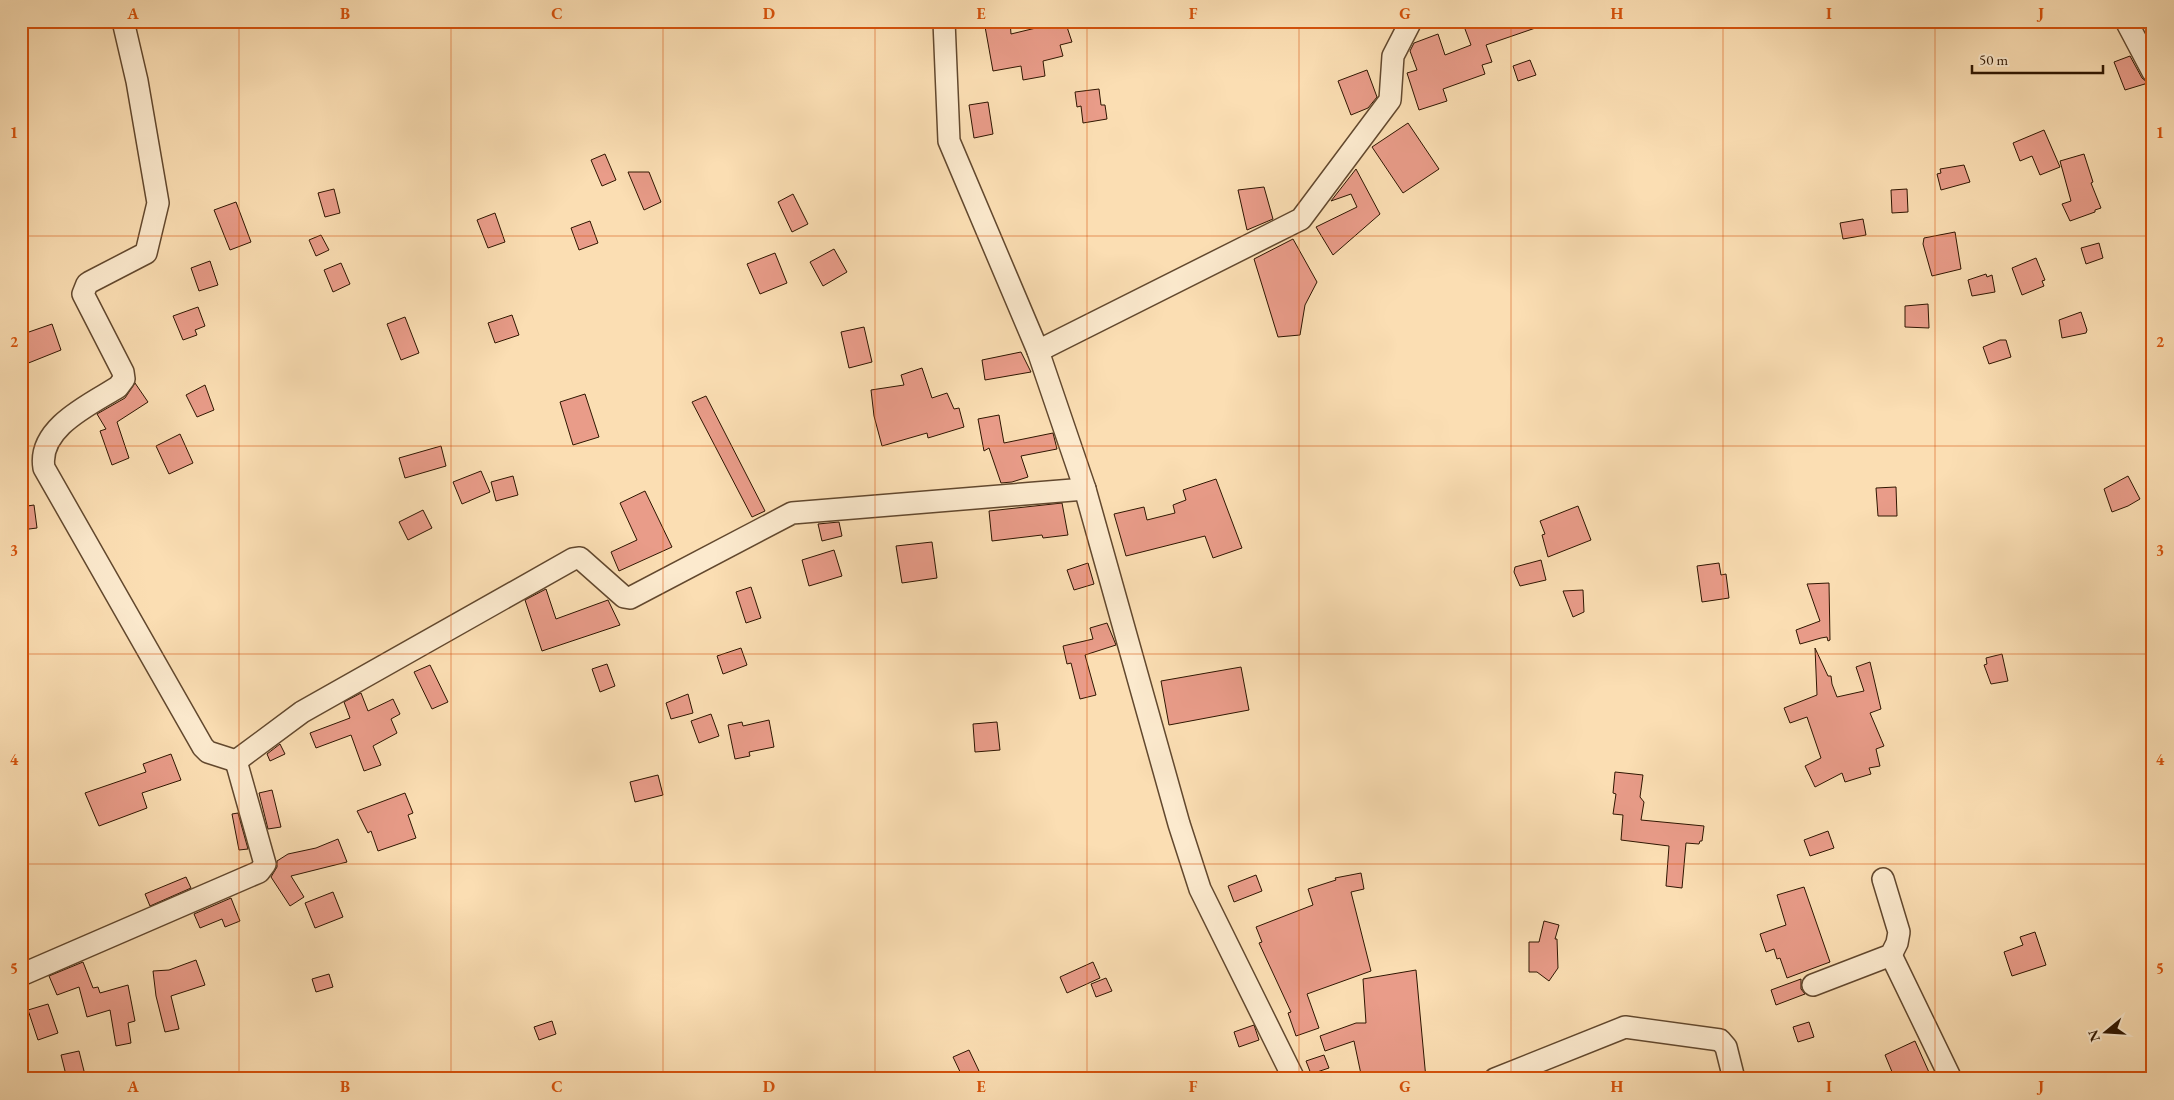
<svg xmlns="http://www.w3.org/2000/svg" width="2174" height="1100" font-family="'EB Garamond',serif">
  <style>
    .building { fill: #e99c89; stroke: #2f1601 }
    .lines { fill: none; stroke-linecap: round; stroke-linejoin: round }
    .minor-casing { stroke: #62482e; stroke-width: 24 }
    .minor { stroke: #fceace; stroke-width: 21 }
    .grid { fill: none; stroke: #d6520b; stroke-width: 1; stroke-opacity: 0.55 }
    .neatline { fill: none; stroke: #d6520b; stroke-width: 2 }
    .grid-label { font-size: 16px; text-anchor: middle; font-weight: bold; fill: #d6520b }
  </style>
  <rect width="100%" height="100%" fill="#fbdeb3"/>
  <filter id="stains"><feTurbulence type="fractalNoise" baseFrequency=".004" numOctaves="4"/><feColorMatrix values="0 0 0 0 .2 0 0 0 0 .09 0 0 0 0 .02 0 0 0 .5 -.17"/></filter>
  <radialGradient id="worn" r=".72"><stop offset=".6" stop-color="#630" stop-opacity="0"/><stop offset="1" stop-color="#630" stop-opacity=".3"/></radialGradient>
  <g class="building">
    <path d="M 984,21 L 1010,21 L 1011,34 L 1065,21 L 1072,42 L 1060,45 L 1063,56 L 1043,61 L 1045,76 L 1023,80 L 1021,66 L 993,71 Z"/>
    <path d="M 1462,21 L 1547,21 L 1547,24 L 1486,45 L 1492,62 L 1482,65 L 1485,74 L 1443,89 L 1447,101 L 1419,110 L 1407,73 L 1417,70 L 1410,51 L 1414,43 L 1438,34 L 1445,55 L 1471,45 Z"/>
    <path d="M 2130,56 L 2142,78 L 2148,83 L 2125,90 L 2114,62 Z"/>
    <path d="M 1530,60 L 1536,75 L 1518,81 L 1513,66 Z"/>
    <path d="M 1367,70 L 1377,97 L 1368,108 L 1351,115 L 1338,81 Z"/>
    <path d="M 1099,89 L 1101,105 L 1105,105 L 1107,119 L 1083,123 L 1081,106 L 1077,107 L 1075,92 Z"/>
    <path d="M 988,102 L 993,134 L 974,138 L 969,105 Z"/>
    <path d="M 1408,123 L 1439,169 L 1403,193 L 1372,147 Z"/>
    <path d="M 2044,130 L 2060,167 L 2040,175 L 2032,156 L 2020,161 L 2013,143 Z"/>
    <path d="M 605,154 L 616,180 L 602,186 L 591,160 Z"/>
    <path d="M 2084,154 L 2093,182 L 2091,183 L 2101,208 L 2095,210 L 2095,212 L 2070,221 L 2062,204 L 2071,201 L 2060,161 Z"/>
    <path d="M 1964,165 L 1970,182 L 1941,190 L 1937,174 L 1941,173 L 1940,169 Z"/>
    <path d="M 1356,169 L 1380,214 L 1333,255 L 1316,227 L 1357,207 L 1351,194 L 1331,201 Z"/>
    <path d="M 628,172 L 649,172 L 661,202 L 644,210 Z"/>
    <path d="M 1264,187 L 1273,219 L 1247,230 L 1238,190 Z"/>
    <path d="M 334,189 L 340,213 L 325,217 L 318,193 Z"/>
    <path d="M 1907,189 L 1908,212 L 1892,213 L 1891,190 Z"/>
    <path d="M 793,194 L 808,224 L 792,232 L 778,202 Z"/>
    <path d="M 236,202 L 251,242 L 230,250 L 214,210 Z"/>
    <path d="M 495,213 L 505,242 L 488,248 L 477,220 Z"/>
    <path d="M 1863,219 L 1866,235 L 1843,239 L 1840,223 Z"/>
    <path d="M 590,221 L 598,243 L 579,250 L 571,228 Z"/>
    <path d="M 1955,232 L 1961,269 L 1932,276 L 1923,244 L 1924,238 Z"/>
    <path d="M 321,235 L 329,250 L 316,256 L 309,240 Z"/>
    <path d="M 1293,239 L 1317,282 L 1305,305 L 1300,335 L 1278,337 L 1254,259 Z"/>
    <path d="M 2099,243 L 2103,258 L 2086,264 L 2081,248 Z"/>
    <path d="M 834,249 L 847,272 L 823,286 L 810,262 Z"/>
    <path d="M 775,253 L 787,283 L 760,294 L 747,264 Z"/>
    <path d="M 2036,258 L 2045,280 L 2042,281 L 2044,286 L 2022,295 L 2012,268 Z"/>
    <path d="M 210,261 L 218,285 L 199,291 L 191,268 Z"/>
    <path d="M 341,263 L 350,284 L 333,292 L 324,270 Z"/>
    <path d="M 1986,274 L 1987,277 L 1992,275 L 1995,292 L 1972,296 L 1968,280 Z"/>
    <path d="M 1928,304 L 1929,328 L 1905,327 L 1905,306 Z"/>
    <path d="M 198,307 L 205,326 L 195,330 L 197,335 L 183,340 L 173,316 Z"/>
    <path d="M 2081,312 L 2087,330 L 2086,333 L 2062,338 L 2059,320 Z"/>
    <path d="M 512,315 L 519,335 L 495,343 L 488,323 Z"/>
    <path d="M 405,317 L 419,353 L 401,360 L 387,324 Z"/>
    <path d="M 52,324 L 61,350 L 21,366 L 21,338 L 27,338 L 26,333 Z"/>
    <path d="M 864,327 L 872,362 L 849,368 L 841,332 Z"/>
    <path d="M 2000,340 L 2006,340 L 2011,357 L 1989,364 L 1983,347 Z"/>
    <path d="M 1021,352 L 1031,372 L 985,380 L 982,360 Z"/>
    <path d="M 922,368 L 932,398 L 947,393 L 954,409 L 959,408 L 964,427 L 928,438 L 927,433 L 882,446 L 874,416 L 871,390 L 904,385 L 901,375 Z"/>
    <path d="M 135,383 L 148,402 L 117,422 L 129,458 L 112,465 L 100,431 L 106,429 L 97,414 L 125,398 Z"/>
    <path d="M 205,385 L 214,410 L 197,417 L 186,395 Z"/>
    <path d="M 585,394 L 599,437 L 573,445 L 560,402 Z"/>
    <path d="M 706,396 L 765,511 L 752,517 L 692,402 Z"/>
    <path d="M 999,415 L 1004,443 L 1053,433 L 1057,449 L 1021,456 L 1028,477 L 1012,482 L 1001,483 L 989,448 L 984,451 L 978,419 Z"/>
    <path d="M 180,434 L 193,463 L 169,474 L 156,446 Z"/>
    <path d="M 441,446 L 446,466 L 405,478 L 399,458 Z"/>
    <path d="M 481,471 L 490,492 L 462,504 L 453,482 Z"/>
    <path d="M 513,476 L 518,495 L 496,501 L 491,482 Z"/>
    <path d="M 2128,476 L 2140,499 L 2128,506 L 2112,512 L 2104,489 Z"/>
    <path d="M 1216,479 L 1242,548 L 1213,558 L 1205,536 L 1126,556 L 1114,514 L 1144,507 L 1147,520 L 1175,513 L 1173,505 L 1186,500 L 1183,490 Z"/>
    <path d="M 1896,487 L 1897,516 L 1878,516 L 1876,488 Z"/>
    <path d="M 645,491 L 672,547 L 619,571 L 611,552 L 637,540 L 620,503 Z"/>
    <path d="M 1062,503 L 1068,535 L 1043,538 L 1042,535 L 992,541 L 989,511 Z"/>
    <path d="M 34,505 L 37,528 L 21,530 L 21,507 Z"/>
    <path d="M 1578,506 L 1591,540 L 1548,557 L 1542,535 L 1545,534 L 1540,521 Z"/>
    <path d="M 423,510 L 432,528 L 408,540 L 399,522 Z"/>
    <path d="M 839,522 L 842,536 L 822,541 L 818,524 Z"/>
    <path d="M 932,542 L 937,578 L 902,583 L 896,546 Z"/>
    <path d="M 834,550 L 842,576 L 809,586 L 802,560 Z"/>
    <path d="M 1541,560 L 1546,580 L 1520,586 L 1514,572 L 1515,567 Z"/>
    <path d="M 1088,563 L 1094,584 L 1074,590 L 1067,570 Z"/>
    <path d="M 1719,563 L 1721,575 L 1726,574 L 1729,598 L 1702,602 L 1697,566 Z"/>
    <path d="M 1829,583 L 1830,640 L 1828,641 L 1827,637 L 1821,638 L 1800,644 L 1796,630 L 1820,621 L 1807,584 Z"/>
    <path d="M 751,587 L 761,618 L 746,623 L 736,592 Z"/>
    <path d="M 546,589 L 556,619 L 608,600 L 620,625 L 542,651 L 525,600 Z"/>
    <path d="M 1583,590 L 1584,612 L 1573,617 L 1563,591 Z"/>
    <path d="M 1107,623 L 1116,645 L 1085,655 L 1096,695 L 1080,699 L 1071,663 L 1067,664 L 1063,646 L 1093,639 L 1090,628 Z"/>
    <path d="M 741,648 L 747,665 L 723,674 L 717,656 Z"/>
    <path d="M 1815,648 L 1828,676 L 1831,676 L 1832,684 L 1837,697 L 1864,691 L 1856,667 L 1870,662 L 1881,709 L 1870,713 L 1884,746 L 1876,749 L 1880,766 L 1869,768 L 1871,774 L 1845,782 L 1842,773 L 1815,787 L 1805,766 L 1821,758 L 1807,717 L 1790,723 L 1784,708 L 1817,695 Z"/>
    <path d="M 2002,654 L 2008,681 L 1991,684 L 1984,665 L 1987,664 L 1986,658 Z"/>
    <path d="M 607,664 L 615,686 L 600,692 L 592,669 Z"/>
    <path d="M 430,665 L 448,702 L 432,709 L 414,672 Z"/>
    <path d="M 1241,667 L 1249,710 L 1169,725 L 1161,681 Z"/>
    <path d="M 361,693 L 368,711 L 393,699 L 400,714 L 391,719 L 397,733 L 373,746 L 381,765 L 364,771 L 351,735 L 316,748 L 310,733 L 350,718 L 344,702 Z"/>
    <path d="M 688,694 L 693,713 L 671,719 L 666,703 Z"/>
    <path d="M 711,714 L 719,736 L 699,743 L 691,721 Z"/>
    <path d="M 769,720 L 774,747 L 749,752 L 750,756 L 735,759 L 728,725 L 742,722 L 743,726 Z"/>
    <path d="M 997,722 L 1000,750 L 975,752 L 973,724 Z"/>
    <path d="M 280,744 L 285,754 L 270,761 L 267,754 Z"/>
    <path d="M 171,754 L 181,780 L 142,793 L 147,808 L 99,826 L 85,793 L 146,772 L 143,764 Z"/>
    <path d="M 1615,772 L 1643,775 L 1640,797 L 1644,802 L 1641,820 L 1704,826 L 1702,841 L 1700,841 L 1699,844 L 1686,843 L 1682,888 L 1666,886 L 1669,846 L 1621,840 L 1623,815 L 1613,814 L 1616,794 L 1613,793 Z"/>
    <path d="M 658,775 L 663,795 L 635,802 L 630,782 Z"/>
    <path d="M 272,790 L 281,827 L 268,829 L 259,793 Z"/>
    <path d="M 405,793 L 413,813 L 408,815 L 416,838 L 378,851 L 371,831 L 368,833 L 357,811 Z"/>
    <path d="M 238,813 L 248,849 L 239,850 L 232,814 Z"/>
    <path d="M 1828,831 L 1834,848 L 1810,856 L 1804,840 Z"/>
    <path d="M 338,839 L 347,862 L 291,876 L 304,897 L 290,906 L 271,877 L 277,867 L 277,861 L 288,854 L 316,848 Z"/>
    <path d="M 1361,873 L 1364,889 L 1351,892 L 1371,971 L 1307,994 L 1319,1028 L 1296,1036 L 1288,1013 L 1291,1012 L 1259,943 L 1262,942 L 1256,927 L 1313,905 L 1308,889 L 1336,880 L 1335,878 Z"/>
    <path d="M 1256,875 L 1262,891 L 1234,902 L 1228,886 Z"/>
    <path d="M 186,877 L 191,888 L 150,906 L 145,894 Z"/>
    <path d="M 1804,887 L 1830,962 L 1787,978 L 1780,958 L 1777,959 L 1774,949 L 1766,952 L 1760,934 L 1786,925 L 1777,895 Z"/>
    <path d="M 333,892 L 343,917 L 315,928 L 305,903 Z"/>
    <path d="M 231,898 L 240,921 L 225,927 L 222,919 L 200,928 L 194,914 Z"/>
    <path d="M 1544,921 L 1559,925 L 1555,939 L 1557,939 L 1558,968 L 1549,981 L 1537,972 L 1529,972 L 1529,942 L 1539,942 Z"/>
    <path d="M 2035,932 L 2046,965 L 2012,976 L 2004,952 L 2023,945 L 2020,937 Z"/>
    <path d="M 196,960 L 205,985 L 171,996 L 179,1029 L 165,1032 L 156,996 L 153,971 L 169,970 Z"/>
    <path d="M 83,962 L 93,988 L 98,987 L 100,993 L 128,985 L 135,1021 L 128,1023 L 131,1043 L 116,1046 L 110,1010 L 87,1017 L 79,987 L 57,995 L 49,976 Z"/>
    <path d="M 1093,962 L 1100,978 L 1067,993 L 1060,977 Z"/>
    <path d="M 1416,970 L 1426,1079 L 1362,1079 L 1354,1041 L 1325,1051 L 1320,1036 L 1356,1023 L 1366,1023 L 1363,979 Z"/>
    <path d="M 329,974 L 333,987 L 316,992 L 312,979 Z"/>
    <path d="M 1106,978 L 1112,991 L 1096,997 L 1091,984 Z"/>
    <path d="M 1801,979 L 1801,989 L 1805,994 L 1776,1005 L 1771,990 Z"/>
    <path d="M 48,1004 L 58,1033 L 38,1040 L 28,1010 Z"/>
    <path d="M 552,1021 L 556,1034 L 539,1040 L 534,1027 Z"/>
    <path d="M 1809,1022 L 1814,1037 L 1798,1042 L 1793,1027 Z"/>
    <path d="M 1254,1025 L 1259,1040 L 1239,1047 L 1234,1032 Z"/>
    <path d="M 1915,1041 L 1932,1079 L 1895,1079 L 1885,1055 Z"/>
    <path d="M 969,1050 L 979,1071 L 963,1078 L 953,1057 Z"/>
    <path d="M 79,1051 L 85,1075 L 67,1079 L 61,1055 Z"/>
    <path d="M 1324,1055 L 1329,1068 L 1311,1074 L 1306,1061 Z"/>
  </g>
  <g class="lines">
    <g class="minor-casing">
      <g id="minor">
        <path d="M 123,21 L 137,81 L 158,203 L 146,253 L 90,282 L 87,284 L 83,294 L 123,372 L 124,379 L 118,387 C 91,404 37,428 44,468 L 203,747 L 208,752 L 236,761 L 302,712 L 573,559 L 580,558 L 624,597 L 630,598 L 792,513 L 1085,489"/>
        <path d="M 944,21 L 949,141 L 1038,351 L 1085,489 L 1179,824 L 1200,889 L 1294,1079"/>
        <path d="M 2126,21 L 2153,72"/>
        <path d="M 1038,351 L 1301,219 L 1390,100 L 1393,56 L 1411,21"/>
        <path d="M 1891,955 L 1951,1079"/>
        <path d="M 21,975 L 259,872 L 265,864 L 236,761"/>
        <path d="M 1813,985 L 1891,955 L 1897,943 L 1899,932 L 1883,879"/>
        <path d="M 1495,1079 L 1625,1027 L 1720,1040 L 1726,1047 L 1734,1079"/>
      </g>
    </g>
    <use href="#minor" class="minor"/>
  </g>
  <path class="grid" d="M 239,21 L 239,1079M 451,21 L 451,1079M 663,21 L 663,1079M 875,21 L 875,1079M 1087,21 L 1087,1079M 1299,21 L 1299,1079M 1511,21 L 1511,1079M 1723,21 L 1723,1079M 1935,21 L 1935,1079M 21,236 L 2153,236M 21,446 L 2153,446M 21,654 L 2153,654M 21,864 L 2153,864"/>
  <rect width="2174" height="1100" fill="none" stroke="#fbdeb3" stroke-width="55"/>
  <g transform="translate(2106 1032) rotate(252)" stroke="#fceace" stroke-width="4" paint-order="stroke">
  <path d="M0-4L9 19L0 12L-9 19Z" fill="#2f1601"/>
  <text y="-8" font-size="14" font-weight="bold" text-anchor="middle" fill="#2f1601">N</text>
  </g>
  <path d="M1972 65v8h131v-8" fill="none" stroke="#2f1601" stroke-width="2.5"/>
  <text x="1979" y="65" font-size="15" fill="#2f1601" stroke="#fceace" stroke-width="4" paint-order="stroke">50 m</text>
  <rect x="28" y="28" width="2118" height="1044" class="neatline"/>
  <g class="grid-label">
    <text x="133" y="19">A</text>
    <text x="345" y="19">B</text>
    <text x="557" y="19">C</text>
    <text x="769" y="19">D</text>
    <text x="981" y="19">E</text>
    <text x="1193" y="19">F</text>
    <text x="1405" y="19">G</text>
    <text x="1617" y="19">H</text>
    <text x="1829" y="19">I</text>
    <text x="2041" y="19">J</text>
    <text x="14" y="138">1</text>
    <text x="2160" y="138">1</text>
    <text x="14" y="347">2</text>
    <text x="2160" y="347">2</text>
    <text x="14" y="556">3</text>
    <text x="2160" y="556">3</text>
    <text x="14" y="765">4</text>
    <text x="2160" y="765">4</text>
    <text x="14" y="974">5</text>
    <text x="2160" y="974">5</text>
    <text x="133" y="1092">A</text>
    <text x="345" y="1092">B</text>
    <text x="557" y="1092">C</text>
    <text x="769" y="1092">D</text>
    <text x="981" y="1092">E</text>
    <text x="1193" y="1092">F</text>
    <text x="1405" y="1092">G</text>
    <text x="1617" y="1092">H</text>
    <text x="1829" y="1092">I</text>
    <text x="2041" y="1092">J</text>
  </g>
  <rect width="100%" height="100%" filter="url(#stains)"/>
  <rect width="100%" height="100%" fill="url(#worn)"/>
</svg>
